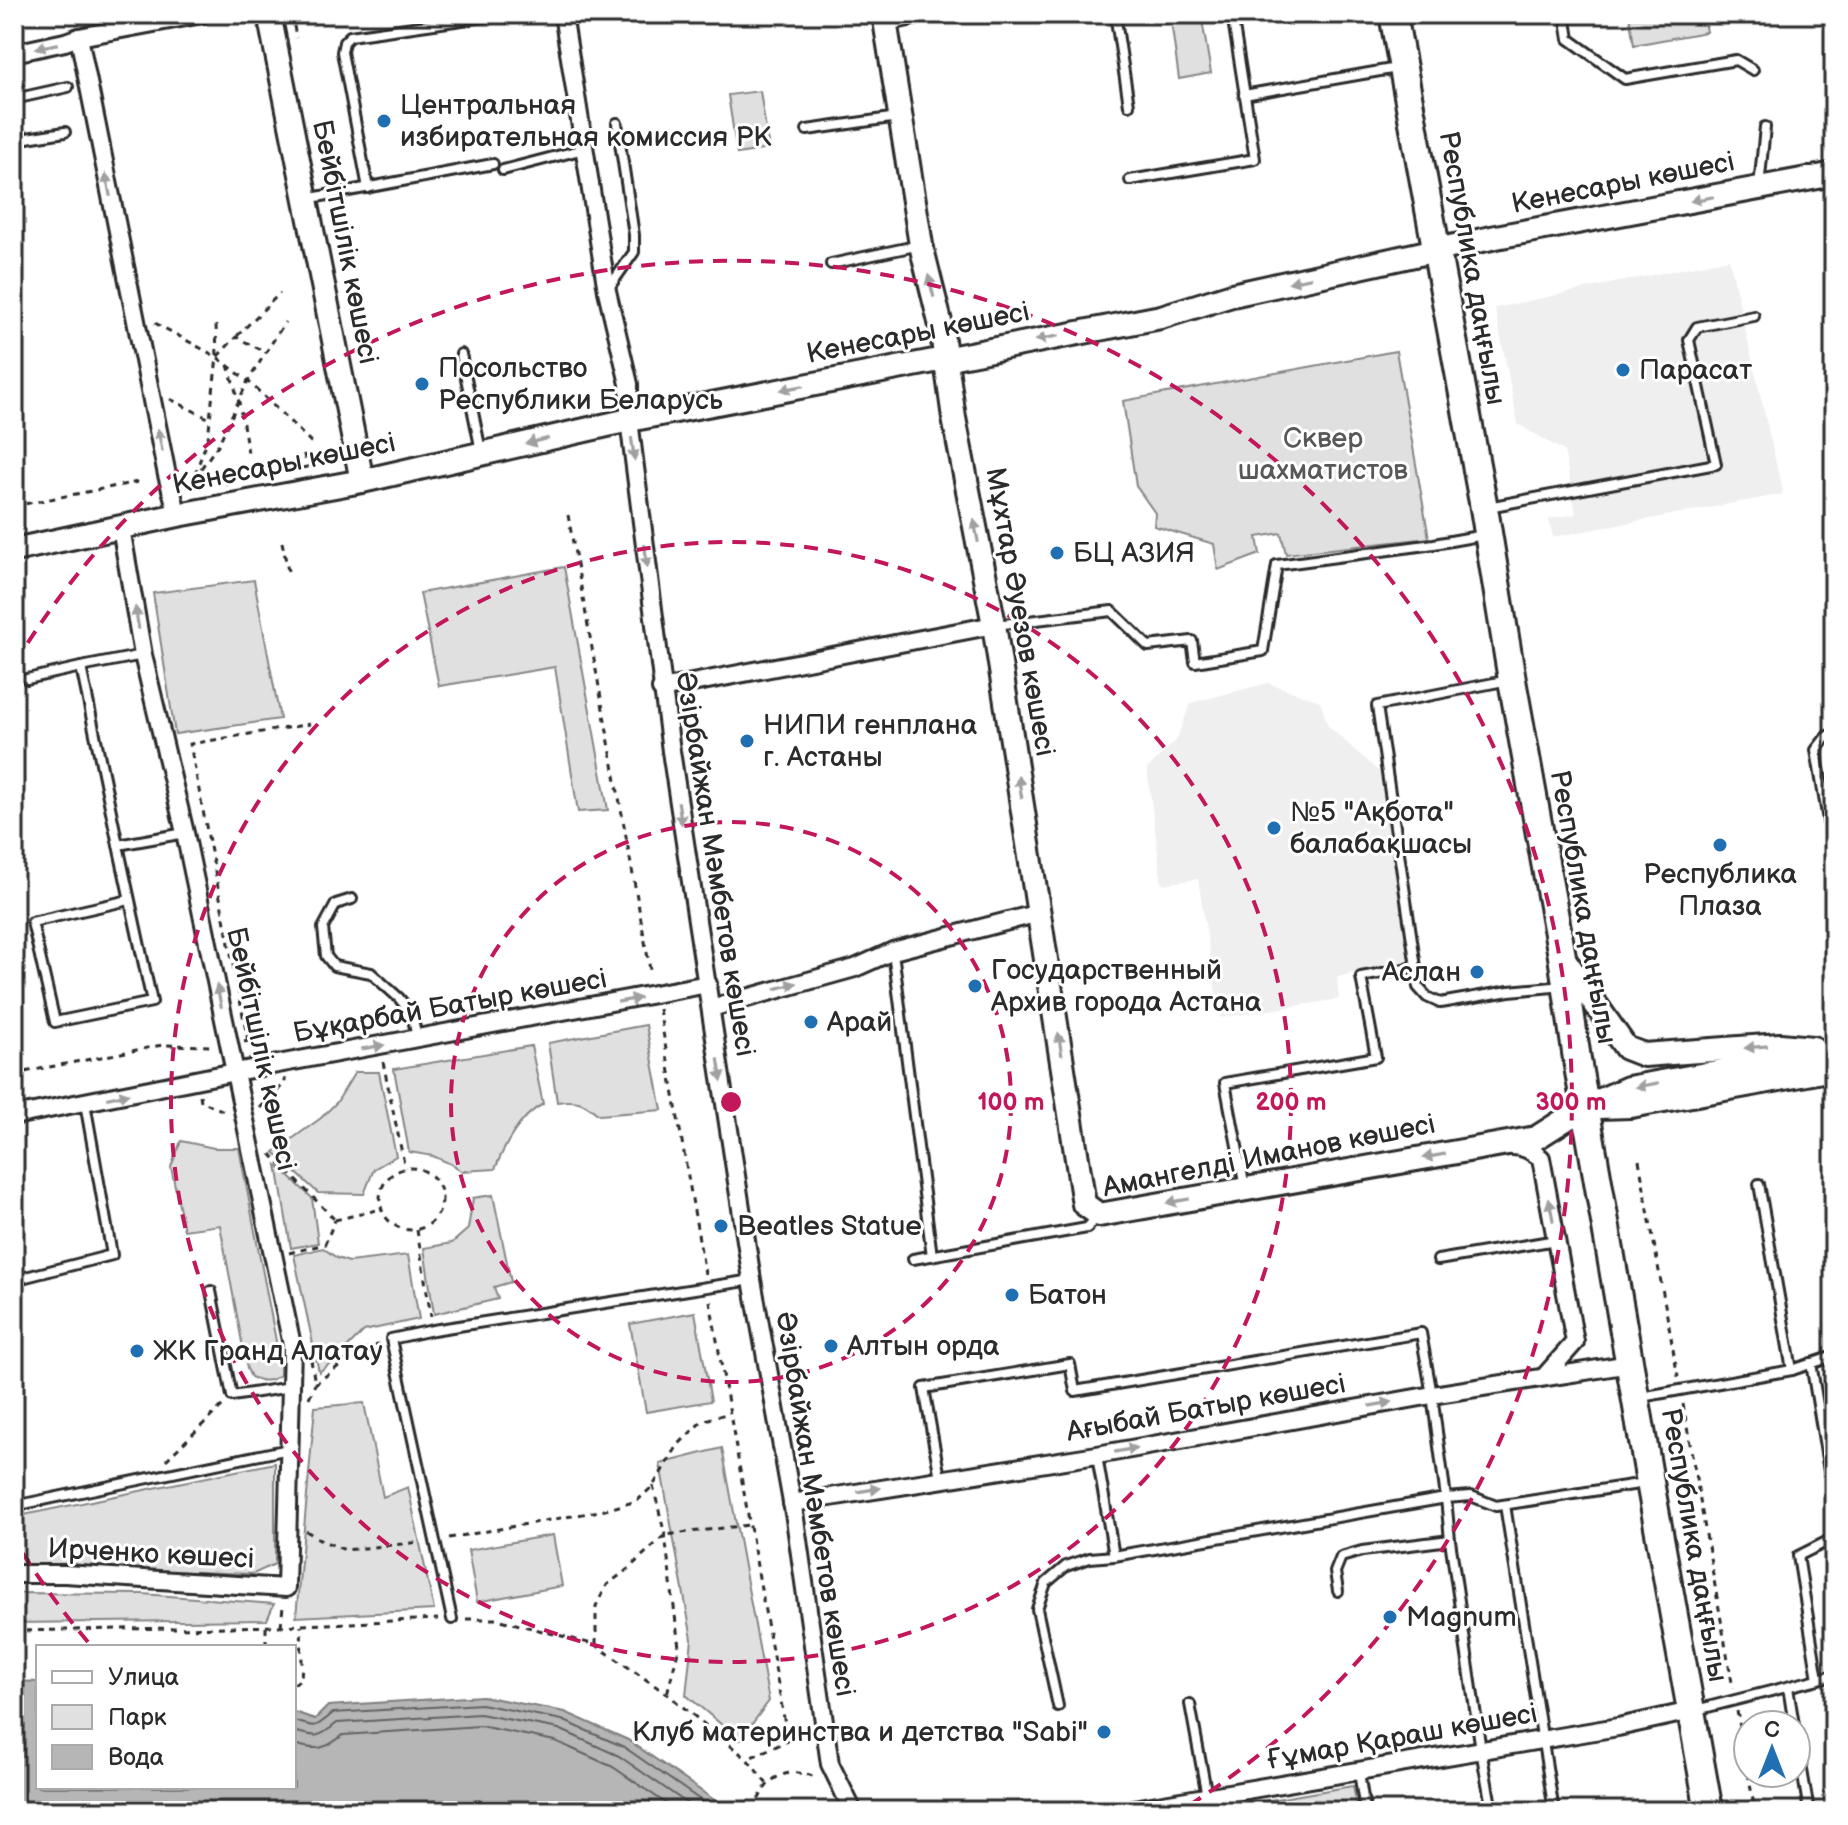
<svg xmlns="http://www.w3.org/2000/svg" width="1848" height="1825" font-family="'Balsamiq Sans',sans-serif">
  <style>
    .built { fill: #efefef }
    .green { fill: #e0e0e0; stroke: #868686; stroke-width: 2 }
    .water { fill: #b6b6b6; stroke: #7e7e7e; stroke-width: 2 }
    .lines { fill: none; stroke-linecap: round; stroke-linejoin: round }
    .shore { stroke: #636363; stroke-width: 2 }
    .lane-casing { stroke: #2b2b2b; stroke-width: 14 }
    .street-casing { stroke: #2b2b2b; stroke-width: 22 }
    .secondary-casing { stroke: #2b2b2b; stroke-width: 28 }
    .primary-casing { stroke: #2b2b2b; stroke-width: 32 }
    .path { stroke: #2b2b2b; stroke-width: 3; stroke-dasharray: 6 6; stroke-linecap: butt }
    .lane { stroke: #fff; stroke-width: 8 }
    .street { stroke: #fff; stroke-width: 16 }
    .secondary { stroke: #fff; stroke-width: 22 }
    .primary { stroke: #fff; stroke-width: 26 }
    .oneway { fill: #a0a0a0 }
    .ring { fill: none; stroke: #c2185b; stroke-width: 4; stroke-dasharray: 14 10 }
    .poi-dot { fill: #1f6fb2; stroke: #fff; stroke-width: 3 }
    .labels { text-anchor: middle; dominant-baseline: central; stroke-width: 6; stroke-linejoin: round; paint-order: stroke }
    .poi-label { font-size: 28px; fill: #2b2b2b; stroke: #fff; text-anchor: start }
    .street-label { font-size: 28px; fill: #2b2b2b; stroke: #fff }
    .park-label { font-size: 28px; fill: #585858; stroke: #fff }
    .centre { fill: #c2185b; stroke: #fff; stroke-width: 4 }
    .ring-label { font-size: 24px; text-anchor: middle; font-weight: bold; fill: #c2185b; stroke: #fff; stroke-width: 6; stroke-linejoin: round; paint-order: stroke }
  </style>
  <rect width="100%" height="100%" fill="#fff"/>
  <filter id="ink" filterUnits="userSpaceOnUse"><feTurbulence type="fractalNoise" baseFrequency=".0125" numOctaves="2"/><feDisplacementMap in="SourceGraphic" scale="16" xChannelSelector="R" yChannelSelector="G"/><feConvolveMatrix kernelMatrix="1 2 1 2 8 2 1 2 1" color-interpolation-filters="sRGB"/></filter>
  <g filter="url(#ink)">
    <g class="built">
      <path d="M 1729,259 L 1783,494 L 1553,537 L 1549,519 L 1576,514 L 1564,451 L 1518,424 L 1495,308 Z"/>
      <path d="M 1268,683 L 1320,701 L 1328,726 L 1386,778 L 1410,961 L 1337,977 L 1339,999 L 1220,1018 L 1198,879 L 1162,884 L 1147,769 L 1176,740 L 1191,703 Z"/>
    </g>
    <g class="green">
      <path d="M 1170,14 L 1201,14 L 1211,73 L 1179,79 Z"/>
      <path d="M 1629,14 L 1703,14 L 1706,32 L 1634,45 Z"/>
      <path d="M 760,91 L 769,149 L 737,154 L 728,95 Z"/>
      <path d="M 1396,351 L 1429,538 L 1286,554 L 1281,533 L 1257,537 L 1260,554 L 1218,570 L 1214,544 L 1154,526 L 1155,513 L 1136,486 L 1123,401 Z"/>
      <path d="M 564,567 L 608,810 L 578,812 L 555,667 L 439,686 L 420,593 Z"/>
      <path d="M 254,580 L 280,719 L 175,734 L 153,593 Z"/>
      <path d="M 646,1025 L 662,1110 L 599,1115 C 583,1102 579,1099 557,1102 L 548,1043 Z"/>
      <path d="M 531,1046 L 543,1104 C 519,1117 505,1145 495,1169 L 461,1171 L 451,1164 L 433,1156 L 409,1152 L 394,1069 Z"/>
      <path d="M 355,1072 L 379,1072 L 396,1156 L 374,1169 L 364,1194 L 318,1193 L 274,1152 L 321,1118 L 337,1102 Z"/>
      <path d="M 181,1141 L 214,1148 L 239,1148 L 280,1362 L 280,1375 C 270,1382 262,1382 251,1377 L 247,1369 L 220,1225 L 184,1230 L 171,1167 Z"/>
      <path d="M 277,1165 L 312,1198 L 318,1243 L 291,1248 Z"/>
      <path d="M 493,1195 L 511,1282 L 494,1287 L 498,1299 L 434,1314 L 424,1248 L 452,1243 L 468,1229 L 473,1198 Z"/>
      <path d="M 323,1248 L 337,1258 L 349,1262 L 408,1255 L 419,1319 L 364,1331 L 337,1358 L 319,1372 L 294,1255 Z"/>
      <path d="M 695,1312 L 711,1401 L 646,1412 L 630,1324 Z"/>
      <path d="M 364,1403 L 383,1497 L 408,1487 L 434,1610 L 296,1617 L 315,1407 Z"/>
      <path d="M 722,1448 L 769,1701 L 740,1740 L 686,1695 L 692,1639 L 660,1464 Z"/>
      <path d="M 275,1463 L 275,1564 L 253,1574 L 14,1566 L 14,1517 Z"/>
      <path d="M 553,1535 L 562,1586 L 477,1602 L 468,1550 Z"/>
      <path d="M 14,1593 L 142,1594 L 274,1604 L 267,1620 L 14,1623 Z"/>
      <path d="M 1353,1786 L 1358,1811 L 1222,1811 L 1222,1808 Z"/>
    </g>
    <path class="water" d="M 14,1681 L 38,1682 L 38,1787 L 294,1787 L 294,1712 L 315,1719 L 328,1706 L 482,1696 L 565,1712 L 628,1740 L 730,1811 L 14,1811 Z"/>
    <g class="lines">
      <g class="shore">
        <path d="M 294,1721 C 318,1728 314,1729 333,1713 L 481,1704 L 562,1720 L 624,1747 L 716,1811"/>
        <path d="M 294,1731 C 317,1738 319,1738 337,1723 L 480,1714 L 559,1729 L 619,1756 L 698,1811"/>
        <path d="M 294,1744 C 316,1751 325,1750 343,1735 L 480,1726 L 555,1741 L 613,1767 L 677,1811"/>
      </g>
      <g class="lane-casing">
        <g id="lane">
          <path d="M 114,14 L 118,31"/>
          <path d="M 1114,14 L 1116,20 L 1129,105"/>
          <path d="M 1565,14 L 1569,39 L 1625,79 L 1736,60 L 1753,70"/>
          <path d="M 887,26 L 940,14"/>
          <path d="M 1244,95 L 1397,68"/>
          <path d="M 14,99 L 68,87"/>
          <path d="M 807,130 L 898,117"/>
          <path d="M 14,140 L 65,132"/>
          <path d="M 503,170 L 584,149"/>
          <path d="M 1130,180 L 1255,159 L 1232,14"/>
          <path d="M 1759,187 L 1765,127"/>
          <path d="M 368,188 L 342,52 L 344,42 L 350,36 L 504,14"/>
          <path d="M 306,199 L 493,164"/>
          <path d="M 831,264 L 920,245"/>
          <path d="M 608,289 L 634,252 L 634,235 L 617,123"/>
          <path d="M 461,354 L 481,451"/>
          <path d="M 1488,507 L 1716,464 L 1689,340 L 1697,327 L 1754,316"/>
          <path d="M 995,625 L 1112,611 L 1148,646 L 1192,641 L 1195,662 L 1263,651 L 1277,565 L 1434,544 L 1484,535"/>
          <path d="M 81,667 L 118,845"/>
          <path d="M 27,679 L 81,667 L 143,655"/>
          <path d="M 1834,735 L 1827,736 L 1816,750 L 1834,856"/>
          <path d="M 352,899 L 336,904 L 323,928 L 326,956 L 334,966 L 371,973 L 399,998 L 412,1014 L 417,1038"/>
          <path d="M 129,900 L 32,922 L 55,1022 L 152,1002 L 118,845 L 185,833"/>
          <path d="M 893,952 L 932,1256"/>
          <path d="M 1416,967 L 1377,706 L 1509,680"/>
          <path d="M 1759,1184 L 1792,1370"/>
          <path d="M 1245,1188 L 1225,1083 L 1376,1057 L 1361,977 L 1416,967 L 1418,987 L 1427,997 L 1440,1003 L 1509,991 L 1564,986"/>
          <path d="M 913,1259 L 1087,1228 L 1097,1217"/>
          <path d="M 1438,1260 L 1556,1240"/>
          <path d="M 14,1280 L 112,1255 L 85,1103"/>
          <path d="M 211,1291 L 232,1396 L 291,1387"/>
          <path d="M 1811,1363 L 1834,1501"/>
          <path d="M 1641,1397 L 1792,1370 L 1834,1356"/>
          <path d="M 1097,1456 L 1114,1556 L 1446,1498 L 1471,1496 L 1496,1506 L 1645,1483"/>
          <path d="M 940,1478 L 924,1388 L 1070,1364 L 1075,1391 L 1421,1333 L 1432,1395 L 1446,1498 L 1450,1540 L 1481,1750 L 1492,1811"/>
          <path d="M 1505,1505 L 1554,1811"/>
          <path d="M 14,1506 L 289,1449"/>
          <path d="M 1338,1591 L 1335,1572 L 1341,1557 L 1362,1551 L 1450,1540"/>
          <path d="M 452,1619 L 391,1339 L 433,1330 L 752,1280"/>
          <path d="M 1818,1679 L 1798,1556 L 1834,1538"/>
          <path d="M 1788,1687 L 1794,1725"/>
          <path d="M 1190,1704 L 1207,1796"/>
          <path d="M 1058,1706 L 1037,1609 L 1046,1583 L 1066,1566 L 1090,1558 L 1114,1556"/>
          <path d="M 1696,1710 L 1834,1675"/>
          <path d="M 1796,1735 L 1809,1811"/>
          <path d="M 1359,1772 L 1365,1811"/>
        </g>
      </g>
      <g class="street-casing">
        <g id="street">
          <path d="M 563,14 L 607,291 L 629,384 L 629,420 L 671,751 L 752,1280 L 795,1519 L 830,1764 L 853,1811"/>
          <path d="M 79,37 L 167,475 L 178,515"/>
          <path d="M 14,53 L 65,42 L 79,37 L 202,14"/>
          <path d="M 661,689 L 994,625"/>
          <path d="M 711,1008 L 855,968 L 893,951 L 1039,913"/>
          <path d="M 14,1116 L 235,1072 L 708,984"/>
          <path d="M 1512,1146 C 1524,1146 1531,1151 1541,1158 L 1575,1342 L 1544,1377"/>
          <path d="M 792,1503 L 1097,1455 L 1432,1395 L 1630,1364"/>
          <path d="M 14,1574 L 65,1574 L 286,1588 L 292,1345 L 185,833 L 143,655 L 121,528"/>
          <path d="M 1122,1811 L 1618,1727 L 1691,1711"/>
        </g>
      </g>
      <g class="secondary-casing">
        <g id="secondary">
          <path d="M 269,14 L 362,481"/>
          <path d="M 884,14 L 921,245 L 941,326 L 954,418 L 994,625 L 1084,1204 L 1099,1215 L 1536,1138 L 1585,1107 L 1628,1088 L 1834,1051"/>
          <path d="M 14,550 L 178,515 L 362,481 L 629,420 L 1161,317 L 1232,295 L 1496,237 L 1834,174"/>
          <path d="M 1562,956 L 1626,1048 L 1644,1055 L 1780,1045 L 1813,1048"/>
          <path d="M 1598,1107 L 1631,1106 L 1834,1069"/>
        </g>
      </g>
      <g class="primary-casing">
        <path id="primary" d="M 1393,14 L 1484,508 L 1512,680 L 1562,956 L 1578,1066 L 1650,1482 L 1709,1811"/>
      </g>
      <g class="path">
        <path d="M 292,14 L 296,38"/>
        <path d="M 155,323 L 217,357 L 248,381 L 314,445"/>
        <path d="M 216,325 L 217,357"/>
        <path d="M 237,336 L 280,293"/>
        <path d="M 228,365 L 239,402 L 249,458"/>
        <path d="M 170,399 L 210,419 L 217,357 L 236,337 L 265,352"/>
        <path d="M 224,468 L 227,484 L 229,484"/>
        <path d="M 279,472 L 307,467 L 303,451"/>
        <path d="M 195,474 L 208,438 L 210,420"/>
        <path d="M 194,478 L 218,445 L 248,381 L 285,322"/>
        <path d="M 240,481 L 252,478"/>
        <path d="M 14,506 L 143,481"/>
        <path d="M 568,515 L 651,975"/>
        <path d="M 282,542 L 288,571"/>
        <path d="M 659,1009 L 705,1274"/>
        <path d="M 248,1041 L 190,744 L 310,724"/>
        <path d="M 244,1042 L 248,1041 L 267,1048"/>
        <path d="M 383,1062 L 405,1168"/>
        <path d="M 14,1074 L 162,1045 L 213,1046"/>
        <path d="M 200,1095 L 201,1101 L 226,1112"/>
        <path d="M 260,1108 L 285,1083 L 285,1078"/>
        <path d="M 271,1154 L 335,1220"/>
        <path d="M 1639,1160 L 1678,1377"/>
        <circle cx="411" cy="1199" r="31"/>
        <path d="M 335,1220 L 381,1209"/>
        <path d="M 417,1230 L 431,1317"/>
        <path d="M 289,1253 L 325,1244 L 335,1220"/>
        <path d="M 710,1301 L 788,1741 L 747,1759"/>
        <path d="M 311,1360 L 315,1384 L 356,1353 L 380,1344"/>
        <path d="M 309,1398 L 315,1384"/>
        <path d="M 1683,1404 L 1733,1688"/>
        <path d="M 166,1460 L 224,1404"/>
        <path d="M 653,1486 L 665,1535 L 679,1647 L 667,1694"/>
        <path d="M 306,1531 L 323,1541 L 345,1550 L 421,1542"/>
        <path d="M 449,1538 L 605,1510 L 637,1501 L 653,1486 L 678,1445 L 702,1421 L 729,1413"/>
        <path d="M 466,1619 L 497,1619 L 596,1645 L 667,1694 L 747,1759 L 767,1784"/>
        <path d="M 281,1626 L 283,1606"/>
        <path d="M 266,1627 L 266,1647"/>
        <path d="M 14,1631 L 281,1626 L 438,1619"/>
        <path d="M 596,1645 L 596,1606 L 607,1585 L 628,1569 L 665,1535 L 749,1525"/>
        <path d="M 294,1684 L 301,1679 L 302,1664 L 301,1626"/>
        <path d="M 1737,1711 L 1748,1771"/>
        <path d="M 1748,1773 L 1755,1811"/>
        <path d="M 756,1811 C 756,1803 758,1800 762,1793 C 773,1772 796,1768 817,1778"/>
      </g>
      <use href="#lane" class="lane"/>
      <use href="#street" class="street"/>
      <use href="#secondary" class="secondary"/>
      <use href="#primary" class="primary"/>
    </g>
    <defs><path id="oneway-solid" d="M-6-.8H1V-3.2L6.5 0L1 3.2V.8H-6Z" transform="scale(2)"/></defs>
    <g class="oneway">
      <use href="#oneway-solid" transform="translate(47 46) rotate(168)"/>
      <use href="#oneway-solid" transform="translate(108 185) rotate(-101)"/>
      <use href="#oneway-solid" transform="translate(1702 199) rotate(169)"/>
      <use href="#oneway-solid" transform="translate(1300 280) rotate(168)"/>
      <use href="#oneway-solid" transform="translate(931 286) rotate(-104)"/>
      <use href="#oneway-solid" transform="translate(1047 338) rotate(169)"/>
      <use href="#oneway-solid" transform="translate(792 388) rotate(169)"/>
      <use href="#oneway-solid" transform="translate(160 440) rotate(-101)"/>
      <use href="#oneway-solid" transform="translate(537 441) rotate(167)"/>
      <use href="#oneway-solid" transform="translate(633 449) rotate(82)"/>
      <use href="#oneway-solid" transform="translate(976 531) rotate(-101)"/>
      <use href="#oneway-solid" transform="translate(646 556) rotate(83)"/>
      <use href="#oneway-solid" transform="translate(137 618) rotate(-99)"/>
      <use href="#oneway-solid" transform="translate(1020 787) rotate(-99)"/>
      <use href="#oneway-solid" transform="translate(680 813) rotate(81)"/>
      <use href="#oneway-solid" transform="translate(786 986) rotate(-15)"/>
      <use href="#oneway-solid" transform="translate(219 996) rotate(-102)"/>
      <use href="#oneway-solid" transform="translate(629 1000) rotate(-10)"/>
      <use href="#oneway-solid" transform="translate(1060 1044) rotate(-99)"/>
      <use href="#oneway-solid" transform="translate(373 1047) rotate(-10)"/>
      <use href="#oneway-solid" transform="translate(1756 1047) rotate(175)"/>
      <use href="#oneway-solid" transform="translate(720 1070) rotate(81)"/>
      <use href="#oneway-solid" transform="translate(1647 1085) rotate(170)"/>
      <use href="#oneway-solid" transform="translate(118 1096) rotate(-12)"/>
      <use href="#oneway-solid" transform="translate(1434 1156) rotate(170)"/>
      <use href="#oneway-solid" transform="translate(1178 1201) rotate(170)"/>
      <use href="#oneway-solid" transform="translate(1551 1210) rotate(-101)"/>
      <use href="#oneway-solid" transform="translate(1381 1404) rotate(-10)"/>
      <use href="#oneway-solid" transform="translate(1126 1450) rotate(-10)"/>
      <use href="#oneway-solid" transform="translate(869 1490) rotate(-9)"/>
    </g>
  </g>
  <g class="ring">
    <circle cx="731" cy="1102" r="280"/>
    <circle cx="731" cy="1102" r="560"/>
    <path d="M88 1642A840 840 0 0 1 15 1541M15 663A840 840 0 1 1 1182 1810"/>
  </g>
  <g class="poi-dot">
    <circle cx="384" cy="121" r="8"/>
    <circle cx="1623" cy="370" r="8"/>
    <circle cx="422" cy="384" r="8"/>
    <circle cx="1057" cy="553" r="8"/>
    <circle cx="747" cy="741" r="8"/>
    <circle cx="1274" cy="828" r="8"/>
    <circle cx="1720" cy="845" r="8"/>
    <circle cx="1477" cy="972" r="8"/>
    <circle cx="975" cy="986" r="8"/>
    <circle cx="811" cy="1022" r="8"/>
    <circle cx="721" cy="1226" r="8"/>
    <circle cx="1012" cy="1295" r="8"/>
    <circle cx="831" cy="1346" r="8"/>
    <circle cx="137" cy="1351" r="8"/>
    <circle cx="1390" cy="1617" r="8"/>
    <circle cx="1104" cy="1732" r="8"/>
  </g>
  <g class="labels">
    <g class="poi-label">
      <text x="400" y="105">Центральная<tspan x="400" dy="32">избирательная комиссия РК</tspan></text>
      <text x="438" y="368">Посольство<tspan x="438" dy="32">Республики Беларусь</tspan></text>
      <text x="1639" y="370">Парасат</text>
      <text x="1073" y="553">БЦ АЗИЯ</text>
      <text x="763" y="725">НИПИ генплана<tspan x="763" dy="32">г. Астаны</tspan></text>
      <text x="1290" y="812">№5 "Ақбота"<tspan x="1290" dy="32">балабақшасы</tspan></text>
      <text x="1720" y="874" text-anchor="middle">Республика<tspan x="1720" dy="32">Плаза</tspan></text>
      <text x="991" y="970">Государственный<tspan x="991" dy="32">Архив города Астана</tspan></text>
      <text x="1461" y="972" text-anchor="end">Аслан</text>
      <text x="827" y="1022">Арай</text>
      <text x="737" y="1226">Beatles Statue</text>
      <text x="1028" y="1295">Батон</text>
      <text x="847" y="1346">Алтын орда</text>
      <text x="153" y="1351">ЖК Гранд Алатау</text>
      <text x="1406" y="1617">Magnum</text>
      <text x="1088" y="1732" text-anchor="end">Клуб материнства и детства "Sabi"</text>
    </g>
    <g class="street-label">
      <text transform="translate(1623 183) rotate(-11)">Кенесары көшесі</text>
      <text transform="translate(345 242) rotate(79)">Бейбітшілік көшесі</text>
      <text transform="translate(1472 268) rotate(80)">Республика даңғылы</text>
      <text transform="translate(918 333) rotate(-11)">Кенесары көшесі</text>
      <text transform="translate(284 464) rotate(-11)">Кенесары көшесі</text>
      <text transform="translate(1020 612) rotate(80)">Мұхтар Әуезов көшесі</text>
      <text transform="translate(715 864) rotate(81)">Әзірбайжан Мәмбетов көшесі</text>
      <text transform="translate(1583 907) rotate(80)">Республика даңғылы</text>
      <text transform="translate(450 1006) rotate(-10)">Бұқарбай Батыр көшесі</text>
      <text transform="translate(261 1049) rotate(78)">Бейбітшілік көшесі</text>
      <text transform="translate(1269 1156) rotate(-11)">Амангелді Иманов көшесі</text>
      <text transform="translate(1206 1408) rotate(-10)">Ағыбай Батыр көшесі</text>
      <text transform="translate(815 1504) rotate(81)">Әзірбайжан Мәмбетов көшесі</text>
      <text transform="translate(1694 1545) rotate(80)">Республика даңғылы</text>
      <text transform="translate(151 1554) rotate(3)">Ирченко көшесі</text>
      <text transform="translate(1402 1737) rotate(-10)">Ғұмар Қараш көшесі</text>
    </g>
    <g class="park-label">
      <text x="1323" y="438">Сквер<tspan x="1323" dy="32">шахматистов</tspan></text>
    </g>
  </g>
  <circle cx="731" cy="1102" r="12" class="centre"/>
  <g class="ring-label">
    <text x="1011" y="1110">100 m</text>
    <text x="1291" y="1110">200 m</text>
    <text x="1571" y="1110">300 m</text>
  </g>
  <rect width="1848" height="1825" fill="none" stroke="#fff" stroke-width="48"/>
  <rect x="24" y="24" width="1800" height="1777" fill="none" stroke="#2b2b2b" stroke-width="3" filter="url(#ink)"/>
  <rect x="36" y="1645" width="260" height="144" fill="#ffffff" stroke="#aaaaaa" stroke-width="2"/>
  <rect x="52" y="1671" width="40" height="12" fill="#ffffff" stroke="#aaaaaa" stroke-width="2"/>
  <text x="108" y="1685" font-size="24" fill="#2b2b2b">Улица</text>
  <rect x="52" y="1705" width="40" height="24" fill="#e0e0e0" stroke="#aaaaaa" stroke-width="2"/>
  <text x="108" y="1725" font-size="24" fill="#2b2b2b">Парк</text>
  <rect x="52" y="1745" width="40" height="24" fill="#b6b6b6" stroke="#aaaaaa" stroke-width="2"/>
  <text x="108" y="1765" font-size="24" fill="#2b2b2b">Вода</text>
  <g transform="translate(1772 1749)"><circle r="38" fill="#ffffff" stroke="#aaaaaa" stroke-width="2"/>
  <path d="M0-6L14 30L0 20L-14 30Z" fill="#1f6fb2"/>
  <text y="-12" font-size="22" font-weight="bold" text-anchor="middle" fill="#2b2b2b">С</text>
  </g>
</svg>
